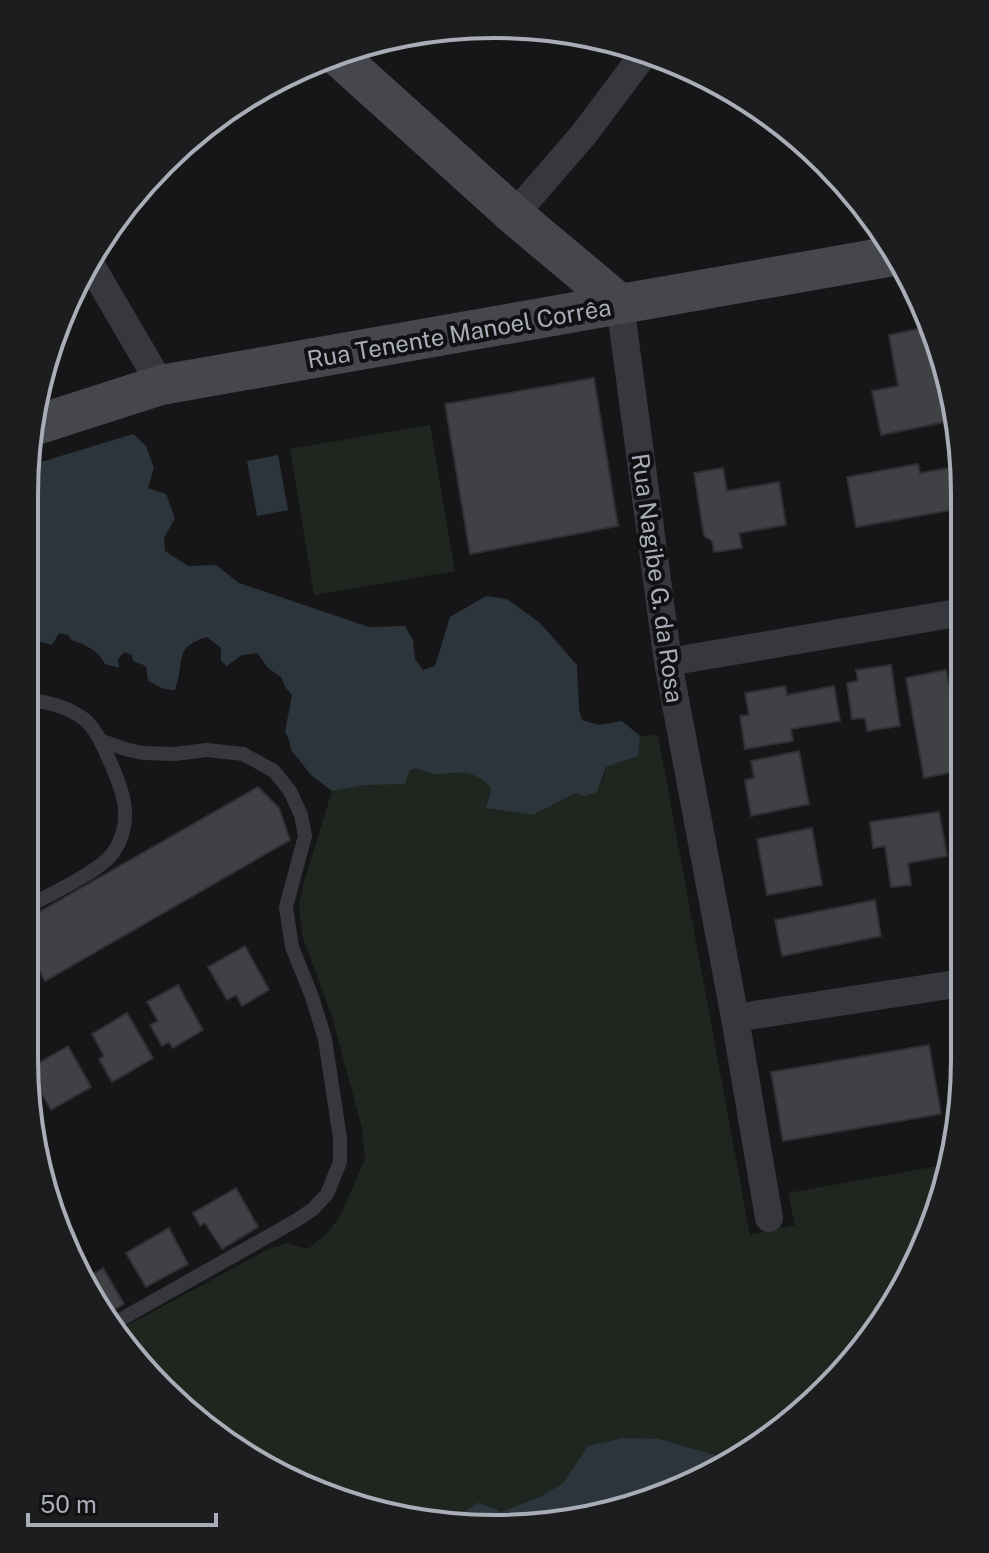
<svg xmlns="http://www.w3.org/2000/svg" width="989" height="1553" font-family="'Public Sans',sans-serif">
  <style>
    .green { fill: #1e261f }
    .water { fill: #2c353c }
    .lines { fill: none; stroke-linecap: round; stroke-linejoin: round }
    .stream { stroke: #2c353c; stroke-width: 8 }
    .building { fill: #404145; stroke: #303034; stroke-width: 2 }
    .lane { stroke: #37383d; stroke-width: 14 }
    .street { stroke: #37383d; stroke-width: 28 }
    .secondary { stroke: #45474d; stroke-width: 40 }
    .labels { text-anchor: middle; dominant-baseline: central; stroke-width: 8; stroke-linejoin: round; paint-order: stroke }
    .street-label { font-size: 24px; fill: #a8adb8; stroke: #111113 }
    .rim { fill: none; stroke: #a8adb8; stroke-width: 4 }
  </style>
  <rect width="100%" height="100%" fill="#161618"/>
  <g class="green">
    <path d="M 430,425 L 455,571 L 314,595 L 290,449 Z"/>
    <path d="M 658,735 L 750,1235 L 795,1225 L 788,1193 L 949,1164 L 929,1239 L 849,1368 L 756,1450 L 733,1460 L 660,1439 L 588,1446 L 563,1483 L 540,1497 L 497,1514 L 498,1525 L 464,1528 L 343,1504 L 208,1432 L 115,1332 L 269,1249 L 286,1243 L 308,1249 L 328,1232 L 340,1216 L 365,1159 L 362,1128 L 332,1017 L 302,935 L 299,906 L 304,882 L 332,791 L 366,785 L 418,767 L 437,775 L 456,772 L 474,773 L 491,789 L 487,799 L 516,812 L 533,815 L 576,793 L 602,782 L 606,767 L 638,756 L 640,736 Z"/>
  </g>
  <g class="water">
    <path d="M 133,434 L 146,446 L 154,468 L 148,488 L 166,494 L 175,518 L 164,538 L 165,551 L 188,566 L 216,565 L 239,583 L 369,627 L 405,626 L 413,640 L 415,659 L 423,670 L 435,666 L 450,617 L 486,596 L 507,599 L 540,623 L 577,665 L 579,710 L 582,720 L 599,725 L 622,721 L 640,736 L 638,756 L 606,767 L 597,792 L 585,796 L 576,793 L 533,815 L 486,808 L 491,789 C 480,774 467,771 449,773 C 445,774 439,775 435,774 C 424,772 421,766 410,770 L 405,784 L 366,785 L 332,791 L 311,775 L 291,750 L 289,740 L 285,732 L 292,695 L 286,688 L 281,677 L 268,668 L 257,653 L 242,655 L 227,666 L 221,661 L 221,648 L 207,637 C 172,648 186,661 175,690 L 164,689 L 148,681 L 146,666 L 133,661 L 132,655 L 124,652 L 118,659 L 119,668 L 105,664 C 99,651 85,644 71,640 L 68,635 L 59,633 L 52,645 L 42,642 L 27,643 L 28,466 Z"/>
    <path d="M 278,455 L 288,510 L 257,516 L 247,461 Z"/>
    <path d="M 623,1438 L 660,1439 L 733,1460 L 616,1513 L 498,1525 L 496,1514 L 540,1497 L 563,1483 L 588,1446 Z"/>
  </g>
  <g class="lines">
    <path class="stream" d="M 459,1527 L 466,1515 L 478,1507 L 496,1514"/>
  </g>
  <g class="building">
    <path d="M 927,327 L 955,432 L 948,433 L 945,422 L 881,435 L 872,391 L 898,386 L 889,335 Z"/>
    <path d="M 594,378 L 618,526 L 470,554 L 445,404 Z"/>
    <path d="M 918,464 L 920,473 L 955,467 L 963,508 L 856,527 L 847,477 Z"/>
    <path d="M 723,468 L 727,491 L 779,482 L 786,525 L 739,533 L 742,548 L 714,552 L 712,541 L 704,536 L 694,473 Z"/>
    <path d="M 891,665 L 900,726 L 867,731 L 865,718 L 852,719 L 847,683 L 858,681 L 856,670 Z"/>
    <path d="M 946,670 L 963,756 L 963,770 L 924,778 L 906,678 Z"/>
    <path d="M 785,686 L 787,695 L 834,686 L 840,721 L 791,729 L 793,741 L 745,749 L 740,716 L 749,715 L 745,693 Z"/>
    <path d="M 799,751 L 809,804 L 751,816 L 745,780 L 754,778 L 751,761 Z"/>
    <path d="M 258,787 L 279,808 L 290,840 L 45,981 L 25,944 L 25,920 Z"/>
    <path d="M 939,812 L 947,856 L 908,863 L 911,885 L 891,887 L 885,846 L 873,848 L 870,822 Z"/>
    <path d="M 962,823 L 962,878 L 961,879 L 952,825 Z"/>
    <path d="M 812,828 L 822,885 L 767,895 L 757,839 Z"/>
    <path d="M 875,900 L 881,936 L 782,956 L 775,920 Z"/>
    <path d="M 245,946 L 269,990 L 242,1006 L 236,995 L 227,1000 L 208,967 Z"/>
    <path d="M 178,985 L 203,1030 L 173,1048 L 169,1042 L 162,1046 L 150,1025 L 158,1021 L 147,1002 Z"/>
    <path d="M 127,1013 L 153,1058 L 112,1082 L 99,1059 L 104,1056 L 92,1034 Z"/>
    <path d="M 929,1045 L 941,1114 L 783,1141 L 771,1072 Z"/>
    <path d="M 68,1046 L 91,1087 L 51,1110 L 30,1073 L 39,1068 L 37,1064 Z"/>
    <path d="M 236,1188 L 258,1227 L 222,1249 L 205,1223 L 200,1226 L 193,1213 Z"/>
    <path d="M 169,1228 L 188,1264 L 146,1287 L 126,1253 Z"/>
    <path d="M 103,1268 L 124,1304 L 102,1317 L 84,1280 Z"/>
  </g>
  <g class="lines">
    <g class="lane">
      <path d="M 100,740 L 125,749 L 143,753 L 175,754 L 207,750 L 243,754 L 274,771 L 290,791 L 301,815 L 305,836 L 286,907 L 292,947 L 312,997 L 325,1039 L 340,1138 L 340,1162 L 327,1194 L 313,1209 L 297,1220 L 109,1326"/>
      <path d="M 25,908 C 47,896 99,872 113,853 C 136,820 122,787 107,755 C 101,742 95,728 84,719 C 69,707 45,701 26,700"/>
    </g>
    <g class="street">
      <path d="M 514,215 L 584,134 L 647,50"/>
      <path d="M 89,262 L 161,385"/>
      <path d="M 620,304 L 668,662 L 735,1018 L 769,1218"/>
      <path d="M 668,662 L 963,612"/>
      <path d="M 735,1018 L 962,983"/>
    </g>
    <g class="secondary">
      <path d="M 340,58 L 514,215 L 620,304"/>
      <path d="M 30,427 L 161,385 L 893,256"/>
    </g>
  </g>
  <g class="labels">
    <g class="street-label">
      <text transform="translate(459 333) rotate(-10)">Rua Tenente Manoel Corrêa</text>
      <text transform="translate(658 578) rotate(82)">Rua Nagibe G. da Rosa</text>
    </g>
  </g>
  <path d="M0 0H989V1553H0ZM494 38H495A456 456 0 0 1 951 494V1059A456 456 0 0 1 495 1515H494A456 456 0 0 1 38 1059V494A456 456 0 0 1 494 38Z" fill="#1d1d20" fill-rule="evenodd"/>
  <path class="rim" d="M494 38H495A456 456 0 0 1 951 494V1059A456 456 0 0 1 495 1515H494A456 456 0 0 1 38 1059V494A456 456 0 0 1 494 38Z"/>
  <path d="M28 1513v12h188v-12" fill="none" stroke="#a8adb8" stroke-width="4"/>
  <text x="40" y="1513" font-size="24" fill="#a8adb8" stroke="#111113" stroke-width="6" paint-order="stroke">50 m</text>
</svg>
